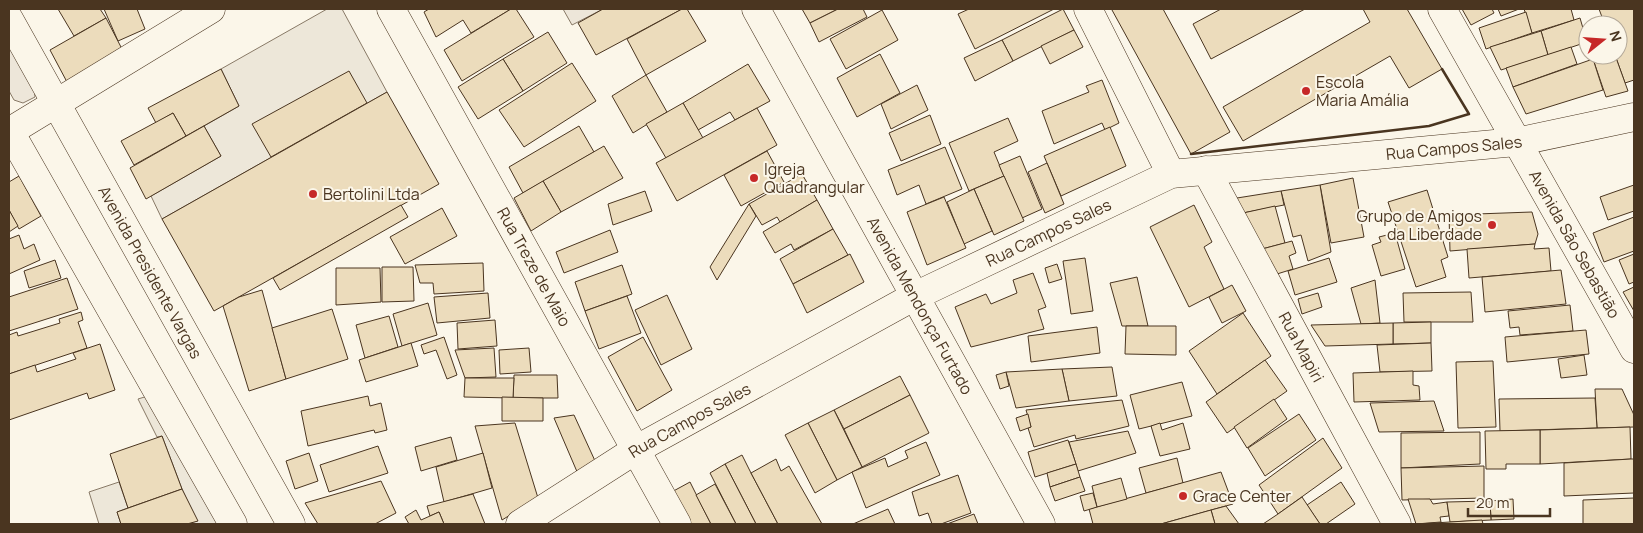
<svg xmlns="http://www.w3.org/2000/svg" width="1643" height="533" font-family="Manrope,sans-serif">
  <style>
    .green { fill: #ede6d9; stroke: #887966 }
    .parking { fill: #ede7d9; stroke: #887966 }
    .building { fill: #ecdcbc; stroke: #4a3520 }
    .lines { fill: none; stroke-linecap: round; stroke-linejoin: round }
    .minor-casing { stroke: #4a3520; stroke-width: 29 }
    .minor { stroke: #fbf6e9; stroke-width: 28 }
    .wall { stroke: #4a3520; stroke-width: 2.5 }
    .poi-dot { fill: #c62828; stroke: #fbf6e9; stroke-width: 2 }
    .labels { text-anchor: middle; dominant-baseline: central; stroke-width: 4; stroke-linejoin: round; paint-order: stroke }
    .poi-label { font-size: 16px; fill: #4a3520; stroke: #fbf6e9; text-anchor: start }
    .street-label { font-size: 16px; fill: #4a3520; stroke: #fbf6e9 }
  </style>
  <rect width="100%" height="100%" fill="#fbf6e9"/>
  <g class="green">
    <path d="M 563,9 L 603,9 L 572,25 Z"/>
    <path d="M 9,38 L 34,85 L 35,97 L 23,103 L 14,100 L 9,91 Z"/>
  </g>
  <g class="parking">
    <path d="M 327,9 L 342,9 L 387,92 L 162,219 L 151,196 L 221,156 L 204,126 L 239,106 L 221,69 Z"/>
    <path d="M 151,395 L 220,524 L 187,524 L 197,521 L 182,489 L 162,436 L 157,437 L 138,399 Z"/>
    <path d="M 119,482 L 128,508 L 117,512 L 121,524 L 99,524 L 89,492 Z"/>
  </g>
  <g class="building">
    <path d="M 58,9 L 100,9 L 106,18 L 74,36 Z"/>
    <path d="M 104,9 L 137,9 L 145,29 L 118,41 Z"/>
    <path d="M 429,9 L 511,9 L 471,33 L 463,20 L 436,37 L 424,12 Z"/>
    <path d="M 511,9 L 516,9 L 534,37 L 462,81 L 444,50 Z"/>
    <path d="M 603,9 L 682,9 L 596,55 L 578,23 Z"/>
    <path d="M 682,9 L 687,9 L 706,41 L 646,75 L 627,39 Z"/>
    <path d="M 802,9 L 838,9 L 810,23 Z"/>
    <path d="M 838,9 L 863,9 L 867,17 L 819,42 L 810,23 Z"/>
    <path d="M 969,9 L 1054,9 L 975,49 L 958,14 Z"/>
    <path d="M 1063,9 L 1074,30 L 1013,61 L 1002,40 Z"/>
    <path d="M 1113,9 L 1163,9 L 1230,132 L 1191,154 L 1112,10 Z"/>
    <path d="M 1221,9 L 1305,9 L 1211,59 L 1193,24 Z"/>
    <path d="M 1363,9 L 1407,9 L 1442,69 L 1409,88 L 1390,56 L 1243,141 L 1223,107 L 1370,22 Z"/>
    <path d="M 1462,9 L 1492,9 L 1494,13 L 1471,25 Z"/>
    <path d="M 1498,9 L 1519,9 L 1501,16 Z"/>
    <path d="M 1524,9 L 1571,9 L 1574,20 L 1532,33 Z"/>
    <path d="M 1599,9 L 1634,9 L 1634,80 L 1625,83 L 1615,55 L 1618,55 L 1618,25 L 1605,25 Z"/>
    <path d="M 882,10 L 898,40 L 846,69 L 830,39 Z"/>
    <path d="M 1526,12 L 1532,33 L 1486,49 L 1479,28 Z"/>
    <path d="M 106,18 L 122,49 L 67,82 L 50,50 Z"/>
    <path d="M 1580,18 L 1587,42 L 1548,55 L 1541,31 Z"/>
    <path d="M 1074,30 L 1083,47 L 1050,64 L 1041,46 Z"/>
    <path d="M 1541,31 L 1548,55 L 1501,70 L 1490,47 Z"/>
    <path d="M 548,32 L 567,63 L 523,91 L 503,59 Z"/>
    <path d="M 1002,40 L 1013,61 L 975,81 L 964,58 Z"/>
    <path d="M 1571,47 L 1577,64 L 1513,87 L 1506,68 Z"/>
    <path d="M 880,54 L 900,93 L 857,117 L 837,78 Z"/>
    <path d="M 1606,55 L 1615,55 L 1628,91 L 1606,97 L 1593,59 Z"/>
    <path d="M 503,59 L 523,91 L 478,119 L 458,87 Z"/>
    <path d="M 1593,59 L 1603,90 L 1526,114 L 1513,87 Z"/>
    <path d="M 572,63 L 596,101 L 524,147 L 499,110 Z"/>
    <path d="M 748,64 L 770,101 L 735,120 L 730,112 L 698,130 L 683,103 Z"/>
    <path d="M 221,69 L 239,106 L 186,136 L 173,113 L 156,123 L 148,108 Z"/>
    <path d="M 349,71 L 367,103 L 271,157 L 252,124 Z"/>
    <path d="M 646,75 L 667,112 L 633,133 L 612,96 Z"/>
    <path d="M 1102,80 L 1119,123 L 1105,130 L 1102,123 L 1054,144 L 1042,111 L 1089,92 L 1086,86 Z"/>
    <path d="M 917,85 L 928,110 L 891,129 L 881,104 Z"/>
    <path d="M 387,92 L 439,184 L 214,311 L 162,219 Z"/>
    <path d="M 683,103 L 703,138 L 666,158 L 646,124 Z"/>
    <path d="M 757,108 L 777,145 L 677,201 L 656,163 Z"/>
    <path d="M 173,113 L 186,136 L 134,165 L 121,141 Z"/>
    <path d="M 930,115 L 941,144 L 901,161 L 889,133 Z"/>
    <path d="M 1008,118 L 1018,141 L 994,152 L 1004,176 L 969,191 L 949,143 Z"/>
    <path d="M 204,126 L 221,156 L 146,199 L 130,168 Z"/>
    <path d="M 579,126 L 594,152 L 523,193 L 509,167 Z"/>
    <path d="M 1110,127 L 1126,166 L 1061,196 L 1044,156 Z"/>
    <path d="M 604,146 L 623,178 L 561,212 L 543,181 Z"/>
    <path d="M 945,147 L 962,189 L 926,204 L 919,185 L 897,195 L 888,170 Z"/>
    <path d="M 767,151 L 784,182 L 741,206 L 724,175 Z"/>
    <path d="M 1020,156 L 1042,209 L 1022,218 L 999,165 Z"/>
    <path d="M 1047,163 L 1064,204 L 1045,213 L 1028,172 Z"/>
    <path d="M 802,174 L 817,200 L 780,222 L 777,217 L 762,225 L 749,204 Z"/>
    <path d="M 19,176 L 41,216 L 19,229 L 9,210 L 9,182 Z"/>
    <path d="M 1004,176 L 1024,221 L 994,235 L 974,189 Z"/>
    <path d="M 1353,178 L 1364,237 L 1331,243 L 1320,185 Z"/>
    <path d="M 543,181 L 561,212 L 531,231 L 514,198 Z"/>
    <path d="M 1320,185 L 1331,252 L 1308,261 L 1301,235 L 1293,237 L 1281,191 Z"/>
    <path d="M 1634,185 L 1634,211 L 1608,220 L 1600,197 Z"/>
    <path d="M 974,189 L 992,231 L 964,244 L 947,202 Z"/>
    <path d="M 1427,190 L 1448,257 L 1441,260 L 1446,277 L 1416,287 L 1388,202 Z"/>
    <path d="M 645,191 L 652,211 L 613,225 L 608,204 Z"/>
    <path d="M 1281,191 L 1284,205 L 1243,213 L 1237,198 Z"/>
    <path d="M 944,197 L 966,248 L 927,265 L 907,212 Z"/>
    <path d="M 817,200 L 833,229 L 794,250 L 791,244 L 775,253 L 763,232 Z"/>
    <path d="M 749,204 L 756,216 L 717,280 L 710,267 Z"/>
    <path d="M 401,205 L 408,217 L 280,290 L 273,278 Z"/>
    <path d="M 1194,205 L 1212,242 L 1204,247 L 1224,289 L 1189,307 L 1150,227 Z"/>
    <path d="M 1275,206 L 1285,243 L 1262,249 L 1243,213 Z"/>
    <path d="M 442,208 L 457,236 L 405,264 L 390,237 Z"/>
    <path d="M 9,210 L 18,226 L 9,232 Z"/>
    <path d="M 1532,212 L 1538,234 L 1535,244 L 1450,251 L 1449,215 Z"/>
    <path d="M 1634,217 L 1634,251 L 1604,262 L 1593,233 Z"/>
    <path d="M 833,229 L 848,255 L 793,284 L 780,259 Z"/>
    <path d="M 610,230 L 618,252 L 564,273 L 556,252 Z"/>
    <path d="M 1395,233 L 1405,269 L 1381,276 L 1372,245 L 1381,242 L 1379,237 Z"/>
    <path d="M 19,235 L 24,249 L 34,244 L 40,260 L 9,274 L 9,239 Z"/>
    <path d="M 1292,241 L 1296,253 L 1289,256 L 1293,269 L 1277,274 L 1262,249 Z"/>
    <path d="M 1535,244 L 1534,249 L 1549,248 L 1551,271 L 1469,278 L 1467,249 Z"/>
    <path d="M 850,254 L 864,282 L 807,313 L 793,284 Z"/>
    <path d="M 1634,254 L 1634,282 L 1629,284 L 1619,260 Z"/>
    <path d="M 1085,258 L 1093,311 L 1071,314 L 1063,261 Z"/>
    <path d="M 1329,258 L 1337,282 L 1295,295 L 1288,271 Z"/>
    <path d="M 55,260 L 61,278 L 29,288 L 24,271 Z"/>
    <path d="M 483,263 L 484,291 L 434,294 L 433,283 L 420,283 L 415,265 Z"/>
    <path d="M 1057,264 L 1062,279 L 1049,283 L 1045,268 Z"/>
    <path d="M 622,265 L 632,294 L 585,311 L 575,282 Z"/>
    <path d="M 382,267 L 413,267 L 414,301 L 382,302 Z"/>
    <path d="M 336,268 L 380,268 L 381,302 L 336,305 Z"/>
    <path d="M 1561,270 L 1566,304 L 1485,312 L 1482,277 Z"/>
    <path d="M 1033,273 L 1046,307 L 1038,310 L 1044,329 L 971,347 L 955,307 L 986,294 L 991,304 L 1017,293 L 1013,280 Z"/>
    <path d="M 1137,277 L 1148,326 L 1122,326 L 1110,283 Z"/>
    <path d="M 67,278 L 78,309 L 9,331 L 9,297 Z"/>
    <path d="M 1375,280 L 1380,323 L 1361,324 L 1351,288 Z"/>
    <path d="M 1232,285 L 1246,311 L 1222,323 L 1209,297 Z"/>
    <path d="M 1634,287 L 1634,311 L 1623,292 Z"/>
    <path d="M 262,290 L 286,379 L 249,391 L 223,306 L 239,297 Z"/>
    <path d="M 1471,292 L 1473,322 L 1404,322 L 1403,293 Z"/>
    <path d="M 488,293 L 490,318 L 437,323 L 434,297 Z"/>
    <path d="M 1318,293 L 1322,307 L 1302,314 L 1298,299 Z"/>
    <path d="M 667,295 L 692,349 L 661,365 L 635,310 Z"/>
    <path d="M 627,296 L 641,333 L 599,349 L 585,311 Z"/>
    <path d="M 428,303 L 437,335 L 402,346 L 393,314 Z"/>
    <path d="M 1570,305 L 1573,331 L 1520,335 L 1519,327 L 1510,328 L 1508,311 Z"/>
    <path d="M 332,309 L 348,359 L 286,379 L 272,328 Z"/>
    <path d="M 81,312 L 83,320 L 78,322 L 87,348 L 9,374 L 9,335 L 17,332 L 18,336 L 60,323 L 59,319 Z"/>
    <path d="M 1243,313 L 1271,356 L 1217,394 L 1189,351 Z"/>
    <path d="M 389,316 L 398,347 L 365,358 L 356,325 Z"/>
    <path d="M 495,320 L 497,346 L 458,349 L 457,323 Z"/>
    <path d="M 1431,322 L 1431,343 L 1393,344 L 1393,323 Z"/>
    <path d="M 1393,323 L 1393,344 L 1325,346 L 1311,325 Z"/>
    <path d="M 1126,326 L 1176,326 L 1176,355 L 1125,354 Z"/>
    <path d="M 1097,327 L 1100,353 L 1031,362 L 1028,336 Z"/>
    <path d="M 1586,330 L 1589,354 L 1507,362 L 1505,337 Z"/>
    <path d="M 444,337 L 457,375 L 447,379 L 436,350 L 424,354 L 421,345 Z"/>
    <path d="M 643,337 L 672,390 L 637,411 L 608,357 Z"/>
    <path d="M 411,343 L 418,366 L 366,382 L 359,360 Z"/>
    <path d="M 1431,343 L 1432,371 L 1380,372 L 1377,345 Z"/>
    <path d="M 100,344 L 115,390 L 89,399 L 87,393 L 9,420 L 9,374 L 35,365 L 37,372 L 76,359 L 73,353 Z"/>
    <path d="M 494,348 L 496,377 L 465,378 L 455,350 Z"/>
    <path d="M 529,348 L 531,372 L 500,374 L 499,350 Z"/>
    <path d="M 1584,355 L 1587,375 L 1561,378 L 1558,359 Z"/>
    <path d="M 1265,360 L 1287,391 L 1227,433 L 1206,402 Z"/>
    <path d="M 1493,361 L 1496,427 L 1458,428 L 1456,362 Z"/>
    <path d="M 1112,367 L 1117,396 L 1069,401 L 1062,369 Z"/>
    <path d="M 1062,369 L 1069,401 L 1016,408 L 1006,372 Z"/>
    <path d="M 1413,371 L 1413,385 L 1419,386 L 1420,400 L 1354,402 L 1353,373 Z"/>
    <path d="M 1006,372 L 1009,386 L 1000,389 L 996,375 Z"/>
    <path d="M 514,375 L 557,375 L 558,398 L 513,398 Z"/>
    <path d="M 900,376 L 910,395 L 844,429 L 834,410 Z"/>
    <path d="M 465,378 L 514,378 L 513,398 L 464,397 Z"/>
    <path d="M 1182,382 L 1192,416 L 1139,429 L 1130,395 Z"/>
    <path d="M 1595,389 L 1622,389 L 1634,415 L 1634,427 L 1597,428 Z"/>
    <path d="M 910,395 L 929,433 L 862,467 L 844,429 Z"/>
    <path d="M 368,396 L 370,406 L 381,403 L 387,430 L 375,433 L 374,430 L 308,446 L 301,411 Z"/>
    <path d="M 502,397 L 543,398 L 543,421 L 502,421 Z"/>
    <path d="M 1595,398 L 1597,428 L 1500,431 L 1499,399 Z"/>
    <path d="M 1274,399 L 1287,419 L 1247,448 L 1234,427 Z"/>
    <path d="M 1122,400 L 1129,426 L 1076,439 L 1075,435 L 1034,447 L 1028,428 L 1031,427 L 1026,410 Z"/>
    <path d="M 1434,401 L 1444,431 L 1379,432 L 1370,403 Z"/>
    <path d="M 834,410 L 862,467 L 837,480 L 808,423 Z"/>
    <path d="M 1028,414 L 1031,427 L 1020,431 L 1016,418 Z"/>
    <path d="M 1299,414 L 1316,440 L 1265,476 L 1248,448 Z"/>
    <path d="M 574,415 L 596,463 L 578,474 L 554,418 Z"/>
    <path d="M 515,423 L 538,498 L 502,520 L 475,426 Z"/>
    <path d="M 808,423 L 837,480 L 815,493 L 785,435 Z"/>
    <path d="M 1160,423 L 1162,430 L 1183,423 L 1190,449 L 1160,456 L 1151,426 Z"/>
    <path d="M 1630,427 L 1631,459 L 1540,464 L 1540,430 Z"/>
    <path d="M 1540,430 L 1540,464 L 1506,464 L 1506,469 L 1486,469 L 1485,431 Z"/>
    <path d="M 1128,431 L 1136,453 L 1078,471 L 1069,442 Z"/>
    <path d="M 1480,432 L 1480,464 L 1401,468 L 1401,433 Z"/>
    <path d="M 162,436 L 182,489 L 128,508 L 110,454 Z"/>
    <path d="M 451,437 L 457,460 L 421,471 L 415,447 Z"/>
    <path d="M 1323,438 L 1342,468 L 1278,514 L 1259,485 Z"/>
    <path d="M 1068,440 L 1076,464 L 1035,477 L 1028,452 Z"/>
    <path d="M 926,442 L 940,475 L 866,508 L 852,472 L 885,458 L 888,467 L 908,458 L 905,451 Z"/>
    <path d="M 378,446 L 388,473 L 329,492 L 320,465 Z"/>
    <path d="M 309,453 L 318,481 L 295,489 L 286,461 Z"/>
    <path d="M 483,453 L 492,488 L 444,502 L 436,467 Z"/>
    <path d="M 742,455 L 751,473 L 778,524 L 756,524 L 725,464 Z"/>
    <path d="M 1177,458 L 1183,483 L 1146,493 L 1139,468 Z"/>
    <path d="M 776,459 L 781,471 L 789,466 L 822,524 L 778,524 L 751,473 Z"/>
    <path d="M 1631,459 L 1634,459 L 1634,493 L 1564,496 L 1564,463 Z"/>
    <path d="M 725,464 L 756,524 L 736,524 L 710,473 Z"/>
    <path d="M 1076,464 L 1080,477 L 1050,487 L 1047,473 Z"/>
    <path d="M 1484,466 L 1484,498 L 1402,500 L 1401,468 Z"/>
    <path d="M 1221,472 L 1233,504 L 1161,524 L 1093,524 L 1089,509 Z"/>
    <path d="M 958,475 L 971,513 L 941,524 L 932,524 L 928,513 L 919,516 L 912,492 Z"/>
    <path d="M 1080,477 L 1085,491 L 1055,501 L 1050,487 Z"/>
    <path d="M 1121,478 L 1127,499 L 1097,507 L 1092,486 Z"/>
    <path d="M 381,481 L 396,513 L 375,524 L 318,524 L 305,503 Z"/>
    <path d="M 690,482 L 711,524 L 683,524 L 668,494 Z"/>
    <path d="M 1341,482 L 1355,504 L 1326,524 L 1320,524 L 1307,505 Z"/>
    <path d="M 715,484 L 736,524 L 711,524 L 696,495 Z"/>
    <path d="M 182,489 L 198,521 L 187,524 L 121,524 L 117,512 Z"/>
    <path d="M 1093,493 L 1097,507 L 1084,511 L 1080,496 Z"/>
    <path d="M 473,494 L 485,524 L 444,524 L 439,512 L 430,516 L 427,506 Z"/>
    <path d="M 1302,497 L 1320,524 L 1263,524 L 1278,514 Z"/>
    <path d="M 1634,498 L 1634,524 L 1583,524 L 1583,500 Z"/>
    <path d="M 1408,499 L 1430,499 L 1433,504 L 1447,502 L 1449,516 L 1440,517 L 1441,522 L 1416,524 Z"/>
    <path d="M 1513,499 L 1514,519 L 1491,520 L 1490,501 Z"/>
    <path d="M 1490,501 L 1491,520 L 1450,522 L 1447,502 Z"/>
    <path d="M 1226,506 L 1239,524 L 1215,524 L 1211,510 Z"/>
    <path d="M 888,509 L 895,524 L 853,524 Z"/>
    <path d="M 416,510 L 421,520 L 439,512 L 444,524 L 409,524 L 405,517 Z"/>
    <path d="M 1211,510 L 1215,524 L 1161,524 Z"/>
    <path d="M 974,514 L 978,524 L 947,524 Z"/>
    <path d="M 1482,520 L 1483,524 L 1417,524 L 1450,522 Z"/>
  </g>
  <g class="lines">
    <g class="minor-casing">
      <g id="minor">
        <path id="s1" d="M 391,9 L 677,524"/>
        <path id="s2" d="M 756,9 L 1041,524"/>
        <path d="M 1088,9 L 1171,174"/>
        <path id="s3" d="M 1442,9 L 1634,349"/>
        <path id="s4" d="M 9,19 L 291,524"/>
        <path d="M 9,130 L 233,524"/>
        <path d="M 9,132 L 211,9"/>
        <path id="s5" d="M 1206,170 L 1397,524"/>
        <path id="s6" d="M 520,524 L 637,449 L 915,296 L 1171,174 L 1516,142 L 1634,117"/>
      </g>
    </g>
    <use href="#minor" class="minor"/>
    <path class="wall" d="M 1191,154 L 1429,126 L 1469,114 L 1442,69"/>
  </g>
  <g class="poi-dot">
    <circle cx="1306" cy="91" r="5"/>
    <circle cx="754" cy="178" r="5"/>
    <circle cx="313" cy="194" r="5"/>
    <circle cx="1492" cy="225" r="5"/>
    <circle cx="1183" cy="496" r="5"/>
  </g>
  <g class="labels">
    <g class="poi-label">
      <text x="1316" y="82">Escola<tspan x="1316" dy="18">Maria Amália</tspan></text>
      <text x="764" y="169">Igreja<tspan x="764" dy="18">Quadrangular</tspan></text>
      <text x="323" y="194">Bertolini Ltda</text>
      <text x="1482" y="216" text-anchor="end">Grupo de Amigos<tspan x="1482" dy="18">da Liberdade</tspan></text>
      <text x="1193" y="496">Grace Center</text>
    </g>
    <g class="street-label">
      <text stroke="none"><textPath href="#s6" startOffset="1024">Rua Campos Sales</textPath></text>
      <text stroke="none"><textPath href="#s6" startOffset="604">Rua Campos Sales</textPath></text>
      <text stroke="none"><textPath href="#s3" startOffset="270">Avenida São Sebastião</textPath></text>
      <text stroke="none"><textPath href="#s1" startOffset="295">Rua Treze de Maio</textPath></text>
      <text stroke="none"><textPath href="#s4" startOffset="290">Avenida Presidente Vargas</textPath></text>
      <text stroke="none"><textPath href="#s2" startOffset="339">Avenida Mendonça Furtado</textPath></text>
      <text stroke="none"><textPath href="#s5" startOffset="201">Rua Mapiri</textPath></text>
      <text stroke="none"><textPath href="#s6" startOffset="199">Rua Campos Sales</textPath></text>
    </g>
  </g>
  <rect width="1643" height="533" fill="none" stroke="#4a3520" stroke-width="20"/>
  <g transform="translate(1603 40) rotate(73)"><circle r="24" fill="#fbf6e9" stroke="#b4a999"/>
  <path d="M0-4L9 19L0 12L-9 19Z" fill="#c62828"/>
  <text y="-8" font-size="14" font-weight="bold" text-anchor="middle" fill="#4a3520">N</text>
  </g>
  <path d="M1468 508v8h82v-8" fill="none" stroke="#4a3520" stroke-width="2.5"/>
  <text x="1476" y="508" font-size="15" fill="#4a3520" stroke="#fbf6e9" stroke-width="4" paint-order="stroke">20 m</text>
</svg>
